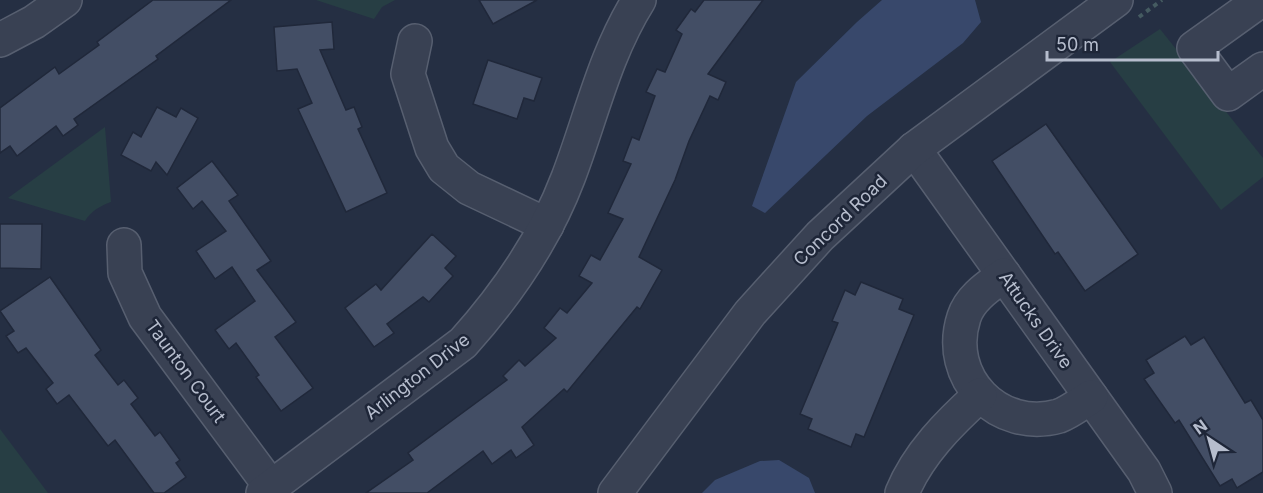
<svg xmlns="http://www.w3.org/2000/svg" width="1263" height="493" font-family="Inter,sans-serif">
  <style>
    .green { fill: #273e44 }
    .water { fill: #38486b }
    .building { fill: #434e65; stroke: #20283a; stroke-width: 1.5 }
    .lines { fill: none; stroke-linecap: round; stroke-linejoin: round }
    .minor-casing { stroke: #575f70; stroke-width: 36 }
    .path { stroke: #455b61; stroke-width: 4; stroke-dasharray: 4.5 4.5; stroke-linecap: butt }
    .minor { stroke: #394153; stroke-width: 33 }
    .labels { text-anchor: middle; dominant-baseline: central; stroke-width: 5; stroke-linejoin: round; paint-order: stroke }
    .street-label { font-size: 18px; fill: #b6bdcd; stroke: #1e2638 }
  </style>
  <rect width="100%" height="100%" fill="#252f43"/>
  <g class="green">
    <path d="M 316,0 L 395,0 L 382,7 L 374,19 Z"/>
    <path d="M 1160,29 L 1263,158 L 1263,177 L 1221,210 L 1110,62 Z"/>
    <path d="M 105,127 L 111,202 C 100,206 91,211 85,221 L 8,198 Z"/>
    <path d="M 0,429 L 48,493 L 0,493 Z"/>
  </g>
  <g class="water">
    <path d="M 882,0 L 975,0 L 981,22 L 963,43 L 867,116 L 765,213 L 752,206 L 796,82 L 857,22 Z"/>
    <path d="M 779,460 L 809,478 L 815,493 L 702,493 L 715,480 L 760,461 Z"/>
  </g>
  <g class="building">
    <path d="M 153,0 L 231,0 L 156,56 L 158,59 L 74,119 L 78,125 L 63,136 L 56,126 L 17,156 L 10,146 L 0,153 L 0,108 L 55,67 L 59,74 L 99,45 L 97,42 Z"/>
    <path d="M 479,0 L 537,0 L 493,24 Z"/>
    <path d="M 704,0 L 763,0 L 708,74 L 726,82 L 718,100 L 710,96 L 689,141 L 675,180 L 639,257 L 662,270 L 640,309 L 637,307 L 567,392 L 564,389 L 522,427 L 534,445 L 516,458 L 511,450 L 492,464 L 483,451 L 427,493 L 366,493 L 413,460 L 408,453 L 507,380 L 503,376 L 519,360 L 525,366 L 556,338 L 544,328 L 560,308 L 567,313 L 592,283 L 579,276 L 591,255 L 600,260 L 623,219 L 608,213 L 631,164 L 623,161 L 632,137 L 639,140 L 655,96 L 646,92 L 657,69 L 665,72 L 682,34 L 676,30 L 691,9 L 695,12 Z"/>
    <path d="M 332,22 L 334,49 L 320,50 L 346,110 L 354,107 L 362,127 L 358,129 L 387,193 L 346,212 L 298,109 L 312,103 L 297,69 L 277,71 L 274,27 Z"/>
    <path d="M 488,60 L 542,78 L 534,101 L 524,98 L 517,119 L 473,104 Z"/>
    <path d="M 157,107 L 176,117 L 181,108 L 198,118 L 167,175 L 156,162 L 151,171 L 121,155 L 133,132 L 141,137 Z"/>
    <path d="M 1046,124 L 1138,254 L 1085,291 L 1058,252 L 1055,254 L 992,161 Z"/>
    <path d="M 212,161 L 238,195 L 229,201 L 271,261 L 257,270 L 296,322 L 275,337 L 313,388 L 281,411 L 256,377 L 259,375 L 236,343 L 229,349 L 215,330 L 255,301 L 232,267 L 215,279 L 196,251 L 226,231 L 202,201 L 193,209 L 177,188 Z"/>
    <path d="M 0,224 L 42,224 L 41,269 L 0,268 Z"/>
    <path d="M 432,234 L 456,256 L 445,268 L 453,276 L 429,302 L 423,297 L 387,324 L 394,333 L 374,347 L 345,308 L 376,284 L 381,290 Z"/>
    <path d="M 50,277 L 101,350 L 95,355 L 118,385 L 124,380 L 138,398 L 131,404 L 155,436 L 160,432 L 180,460 L 176,463 L 186,477 L 164,493 L 154,493 L 115,440 L 108,446 L 69,395 L 57,404 L 46,389 L 53,383 L 26,348 L 18,353 L 6,336 L 14,331 L 0,311 Z"/>
    <path d="M 861,282 L 903,299 L 899,309 L 914,315 L 864,437 L 856,434 L 851,447 L 808,429 L 812,419 L 800,414 L 838,323 L 832,321 L 845,290 L 855,295 Z"/>
    <path d="M 1185,336 L 1191,345 L 1204,337 L 1245,403 L 1251,400 L 1263,420 L 1263,472 L 1237,488 L 1232,479 L 1220,486 L 1179,420 L 1175,423 L 1144,379 L 1154,373 L 1146,360 Z"/>
  </g>
  <g class="lines">
    <g class="minor-casing">
      <g id="minor">
        <path d="M 1261,0 L 1194,48 L 1228,94 L 1263,69"/>
        <path d="M 0,40 L 34,22 L 65,0"/>
        <path d="M 415,41 L 408,74 L 432,148 L 444,168 L 469,188 L 547,225"/>
        <path d="M 914,149 L 1144,471 L 1155,493"/>
        <path d="M 124,245 L 125,273 L 145,317 L 271,487"/>
        <path d="M 1004,275 C 989,286 970,298 964,317 C 944,378 999,433 1059,416 C 1070,412 1081,403 1091,397"/>
        <path d="M 263,493 L 463,343 C 507,294 544,241 568,178 C 591,118 604,56 639,0"/>
        <path d="M 615,493 L 750,313 L 820,236 L 914,149 L 1116,0"/>
        <path d="M 902,493 C 918,454 949,423 980,395"/>
      </g>
    </g>
    <path class="path" d="M 1139,17 L 1162,0"/>
    <use href="#minor" class="minor"/>
  </g>
  <g class="labels">
    <g class="street-label">
      <text transform="translate(840 220) rotate(-44)">Concord Road</text>
      <text transform="translate(1036 320) rotate(55)">Attucks Drive</text>
      <text transform="translate(186 371) rotate(54)">Taunton Court</text>
      <text transform="translate(417 376) rotate(-38)">Arlington Drive</text>
    </g>
  </g>
  <g transform="translate(1209 439) rotate(324)" stroke="#1e2638" stroke-width="4.5" paint-order="stroke">
  <path d="M0-4.5L10 22L0 15L-10 22Z" fill="#b6bdcd"/>
  <text y="-9" font-size="16" font-weight="bold" text-anchor="middle" fill="#b6bdcd">N</text>
  </g>
  <path d="M1047 51v9h171v-9" fill="none" stroke="#b6bdcd" stroke-width="3"/>
  <text x="1056" y="51" font-size="18" fill="#b6bdcd" stroke="#1e2638" stroke-width="4.5" paint-order="stroke">50 m</text>
</svg>
